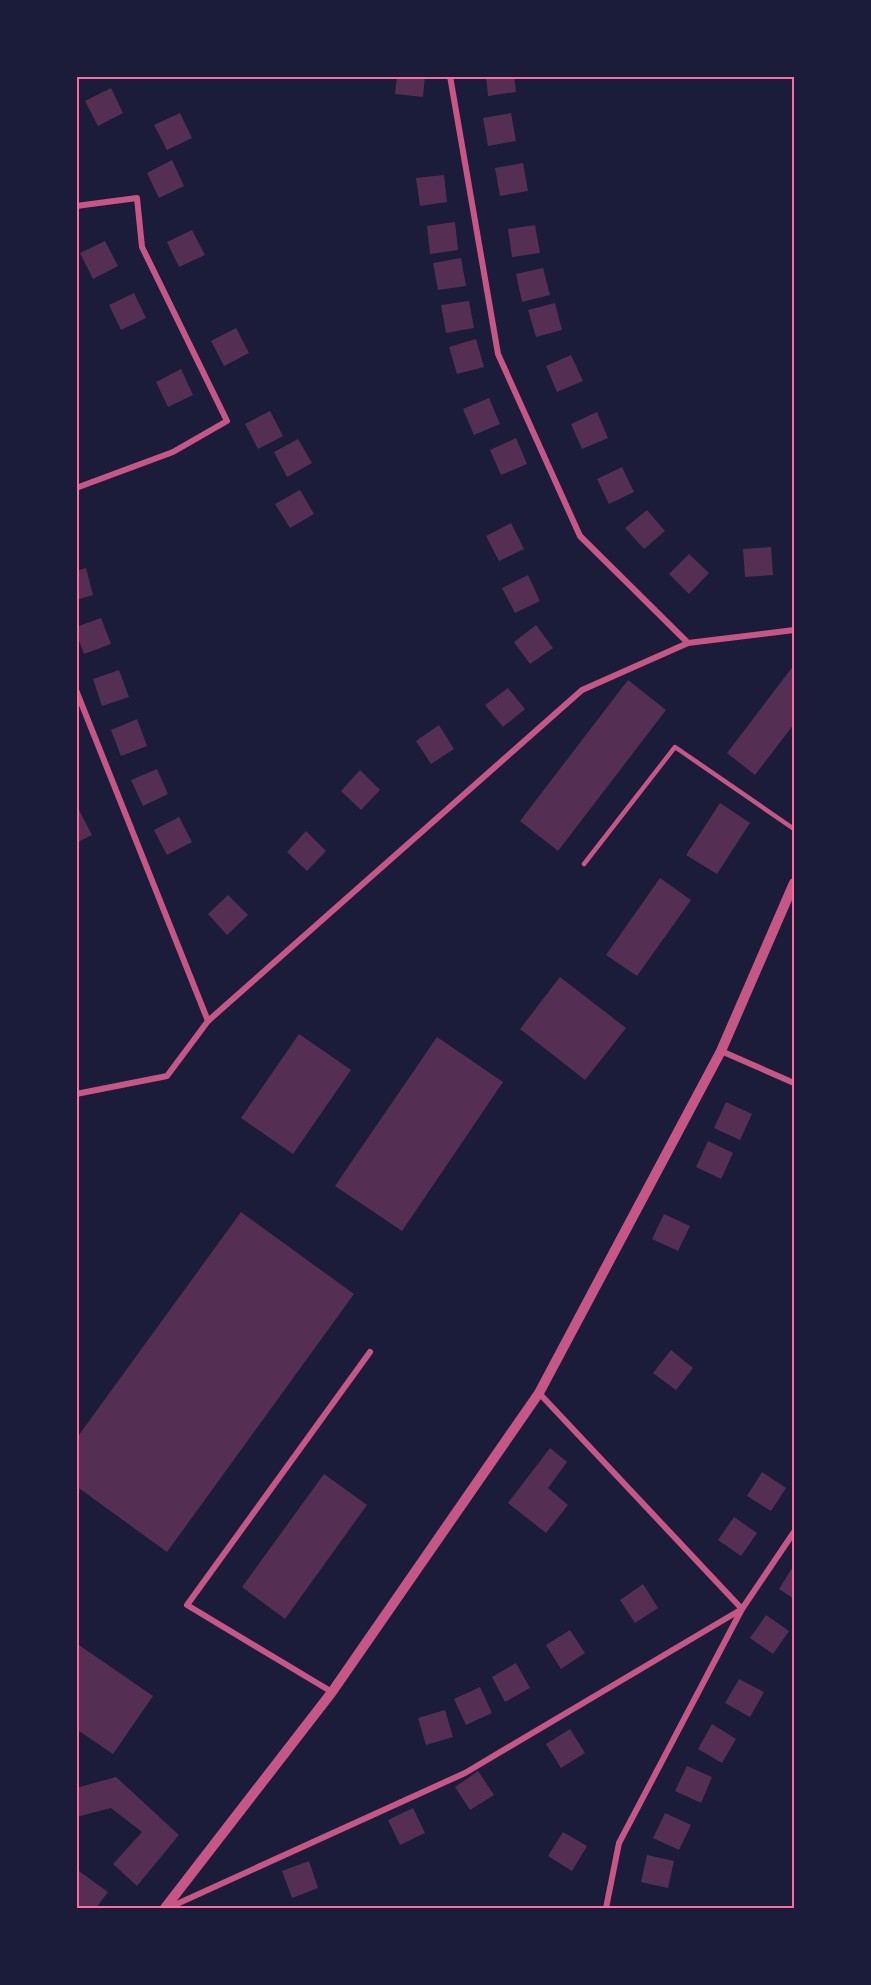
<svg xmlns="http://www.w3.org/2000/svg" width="871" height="1985" font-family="'DM Sans',sans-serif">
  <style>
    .building { fill: #542f53 }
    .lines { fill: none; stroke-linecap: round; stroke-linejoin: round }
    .service { stroke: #c65784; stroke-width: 4.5 }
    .minor { stroke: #c65784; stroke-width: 6 }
    .tertiary { stroke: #c65784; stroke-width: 10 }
    .neatline { fill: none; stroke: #ff6b9d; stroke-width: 2 }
  </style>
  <rect width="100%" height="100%" fill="#1b1b3a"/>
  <g class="building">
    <path d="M 397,76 L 425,76 L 423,97 L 395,94 Z"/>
    <path d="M 486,76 L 514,76 L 516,92 L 488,96 Z"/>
    <path d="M 111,88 L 123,113 L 98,126 L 85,101 Z"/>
    <path d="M 180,113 L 192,138 L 167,150 L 154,125 Z"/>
    <path d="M 511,113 L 516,141 L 488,146 L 483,118 Z"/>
    <path d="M 172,160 L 184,186 L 159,198 L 147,173 Z"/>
    <path d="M 523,163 L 528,191 L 500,196 L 495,168 Z"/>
    <path d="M 444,175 L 447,202 L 420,206 L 416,178 Z"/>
    <path d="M 455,222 L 458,250 L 430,254 L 427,226 Z"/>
    <path d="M 535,225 L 540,253 L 512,257 L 508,229 Z"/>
    <path d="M 192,230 L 205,255 L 179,267 L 167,242 Z"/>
    <path d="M 105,241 L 118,266 L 93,279 L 80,253 Z"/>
    <path d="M 461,258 L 466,286 L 438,290 L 433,263 Z"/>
    <path d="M 543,268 L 550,295 L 522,302 L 516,274 Z"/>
    <path d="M 134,293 L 146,318 L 121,330 L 109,305 Z"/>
    <path d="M 469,301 L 474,328 L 446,333 L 441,305 Z"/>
    <path d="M 555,303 L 562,330 L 536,337 L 528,310 Z"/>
    <path d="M 236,328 L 249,353 L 224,366 L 211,341 Z"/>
    <path d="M 476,339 L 484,367 L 457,374 L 449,347 Z"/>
    <path d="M 571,355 L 583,381 L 557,392 L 546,366 Z"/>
    <path d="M 181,369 L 193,395 L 168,407 L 156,382 Z"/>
    <path d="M 489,398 L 500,424 L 474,435 L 463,409 Z"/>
    <path d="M 270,411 L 283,436 L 258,449 L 245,424 Z"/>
    <path d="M 597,412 L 608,438 L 582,449 L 571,424 Z"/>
    <path d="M 516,438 L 527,464 L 501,475 L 490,450 Z"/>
    <path d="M 298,439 L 312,463 L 287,477 L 274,452 Z"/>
    <path d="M 622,467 L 634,492 L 609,504 L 597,479 Z"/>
    <path d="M 300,490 L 314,514 L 290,528 L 275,504 Z"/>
    <path d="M 647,510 L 665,531 L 644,549 L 625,528 Z"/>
    <path d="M 511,523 L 524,549 L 499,561 L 486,536 Z"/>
    <path d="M 771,547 L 773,575 L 745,577 L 743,549 Z"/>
    <path d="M 689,554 L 709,573 L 689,594 L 669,574 Z"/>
    <path d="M 86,568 L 93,595 L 76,600 L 76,571 Z"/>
    <path d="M 528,575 L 540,601 L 515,613 L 502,588 Z"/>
    <path d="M 101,618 L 111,644 L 84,654 L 76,632 L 76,627 Z"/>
    <path d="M 536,625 L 553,648 L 530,664 L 514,642 Z"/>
    <path d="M 794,665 L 794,724 L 755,775 L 727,753 Z"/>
    <path d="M 119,670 L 129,697 L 102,706 L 93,679 Z"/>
    <path d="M 628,680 L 666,710 L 558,851 L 520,821 Z"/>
    <path d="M 508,688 L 525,709 L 503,727 L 485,705 Z"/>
    <path d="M 137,719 L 147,746 L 121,756 L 111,730 Z"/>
    <path d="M 439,725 L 454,749 L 431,764 L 416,741 Z"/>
    <path d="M 157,769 L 168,794 L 143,806 L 131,780 Z"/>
    <path d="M 360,770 L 380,790 L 361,810 L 341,791 Z"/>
    <path d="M 720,803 L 750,823 L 717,874 L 686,855 Z"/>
    <path d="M 79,810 L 92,835 L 76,843 L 76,811 Z"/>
    <path d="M 179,817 L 192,842 L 167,855 L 154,830 Z"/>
    <path d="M 306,831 L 326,851 L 307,871 L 287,852 Z"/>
    <path d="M 660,878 L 691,900 L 637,976 L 606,955 Z"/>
    <path d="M 228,895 L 248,915 L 227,935 L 208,914 Z"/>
    <path d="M 560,977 L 626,1028 L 585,1080 L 520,1029 Z"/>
    <path d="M 299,1034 L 351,1070 L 293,1154 L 241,1118 Z"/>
    <path d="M 437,1037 L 503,1082 L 402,1231 L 335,1186 Z"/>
    <path d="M 726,1102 L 752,1114 L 740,1140 L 714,1128 Z"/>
    <path d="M 708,1141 L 733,1153 L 721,1179 L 696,1167 Z"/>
    <path d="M 241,1212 L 354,1294 L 167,1552 L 76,1486 L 76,1439 Z"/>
    <path d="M 664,1214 L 690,1226 L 678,1251 L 652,1239 Z"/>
    <path d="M 671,1350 L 693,1368 L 676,1390 L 653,1373 Z"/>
    <path d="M 550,1448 L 567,1462 L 548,1488 L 568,1505 L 546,1533 L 508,1503 Z"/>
    <path d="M 762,1472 L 786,1488 L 771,1511 L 747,1496 Z"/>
    <path d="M 324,1474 L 367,1505 L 285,1619 L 242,1587 Z"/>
    <path d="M 734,1517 L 757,1533 L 741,1556 L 718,1540 Z"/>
    <path d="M 794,1565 L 794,1599 L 779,1589 Z"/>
    <path d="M 643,1584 L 658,1608 L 635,1623 L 620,1600 Z"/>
    <path d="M 766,1615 L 789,1631 L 773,1654 L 750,1638 Z"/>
    <path d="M 570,1630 L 585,1653 L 561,1669 L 546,1645 Z"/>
    <path d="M 76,1643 L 153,1696 L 113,1754 L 76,1729 Z"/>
    <path d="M 516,1663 L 530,1688 L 505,1702 L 492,1677 Z"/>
    <path d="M 739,1679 L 764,1692 L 750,1717 L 725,1703 Z"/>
    <path d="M 480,1687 L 492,1713 L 466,1725 L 454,1699 Z"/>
    <path d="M 445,1710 L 453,1737 L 426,1745 L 418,1718 Z"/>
    <path d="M 712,1724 L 736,1739 L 722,1763 L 698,1749 Z"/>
    <path d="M 570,1729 L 585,1753 L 561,1768 L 546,1744 Z"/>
    <path d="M 687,1766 L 712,1777 L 701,1803 L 675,1791 Z"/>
    <path d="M 478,1771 L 494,1795 L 470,1810 L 455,1787 Z"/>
    <path d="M 116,1777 L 179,1835 L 137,1886 L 113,1864 L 142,1832 L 111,1808 L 76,1817 L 76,1788 Z"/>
    <path d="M 413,1808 L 425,1833 L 400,1845 L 388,1820 Z"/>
    <path d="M 665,1813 L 691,1825 L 679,1850 L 653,1838 Z"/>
    <path d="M 563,1832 L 587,1846 L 572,1871 L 548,1856 Z"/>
    <path d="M 647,1855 L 674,1861 L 668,1888 L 641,1882 Z"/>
    <path d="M 309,1861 L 318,1888 L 292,1898 L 282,1871 Z"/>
    <path d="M 76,1869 L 108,1892 L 96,1908 L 76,1908 Z"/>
  </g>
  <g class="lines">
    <path class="service" d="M 584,864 L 675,747 L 794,829"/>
    <g class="minor">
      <path d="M 450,76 L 498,354 L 580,536 L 688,643"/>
      <path d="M 76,206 L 137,198 L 142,247 L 227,421 L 173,452 L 76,488"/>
      <path d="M 76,690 L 208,1021"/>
      <path d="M 721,1051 L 794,1083"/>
      <path d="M 76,1094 L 167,1076 L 208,1021 L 582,690 L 688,643 L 794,630"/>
      <path d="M 332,1692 L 187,1605 L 370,1352"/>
      <path d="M 168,1908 L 465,1773 L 742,1609 L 539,1393"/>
      <path d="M 606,1908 L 619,1843 L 742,1609 L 794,1532"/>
    </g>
    <path class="tertiary" d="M 165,1908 L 332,1692 L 539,1393 L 721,1051 L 794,883"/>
  </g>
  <rect width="871" height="1985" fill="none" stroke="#1b1b3a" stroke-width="156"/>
  <rect x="78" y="78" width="715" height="1829" class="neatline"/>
</svg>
